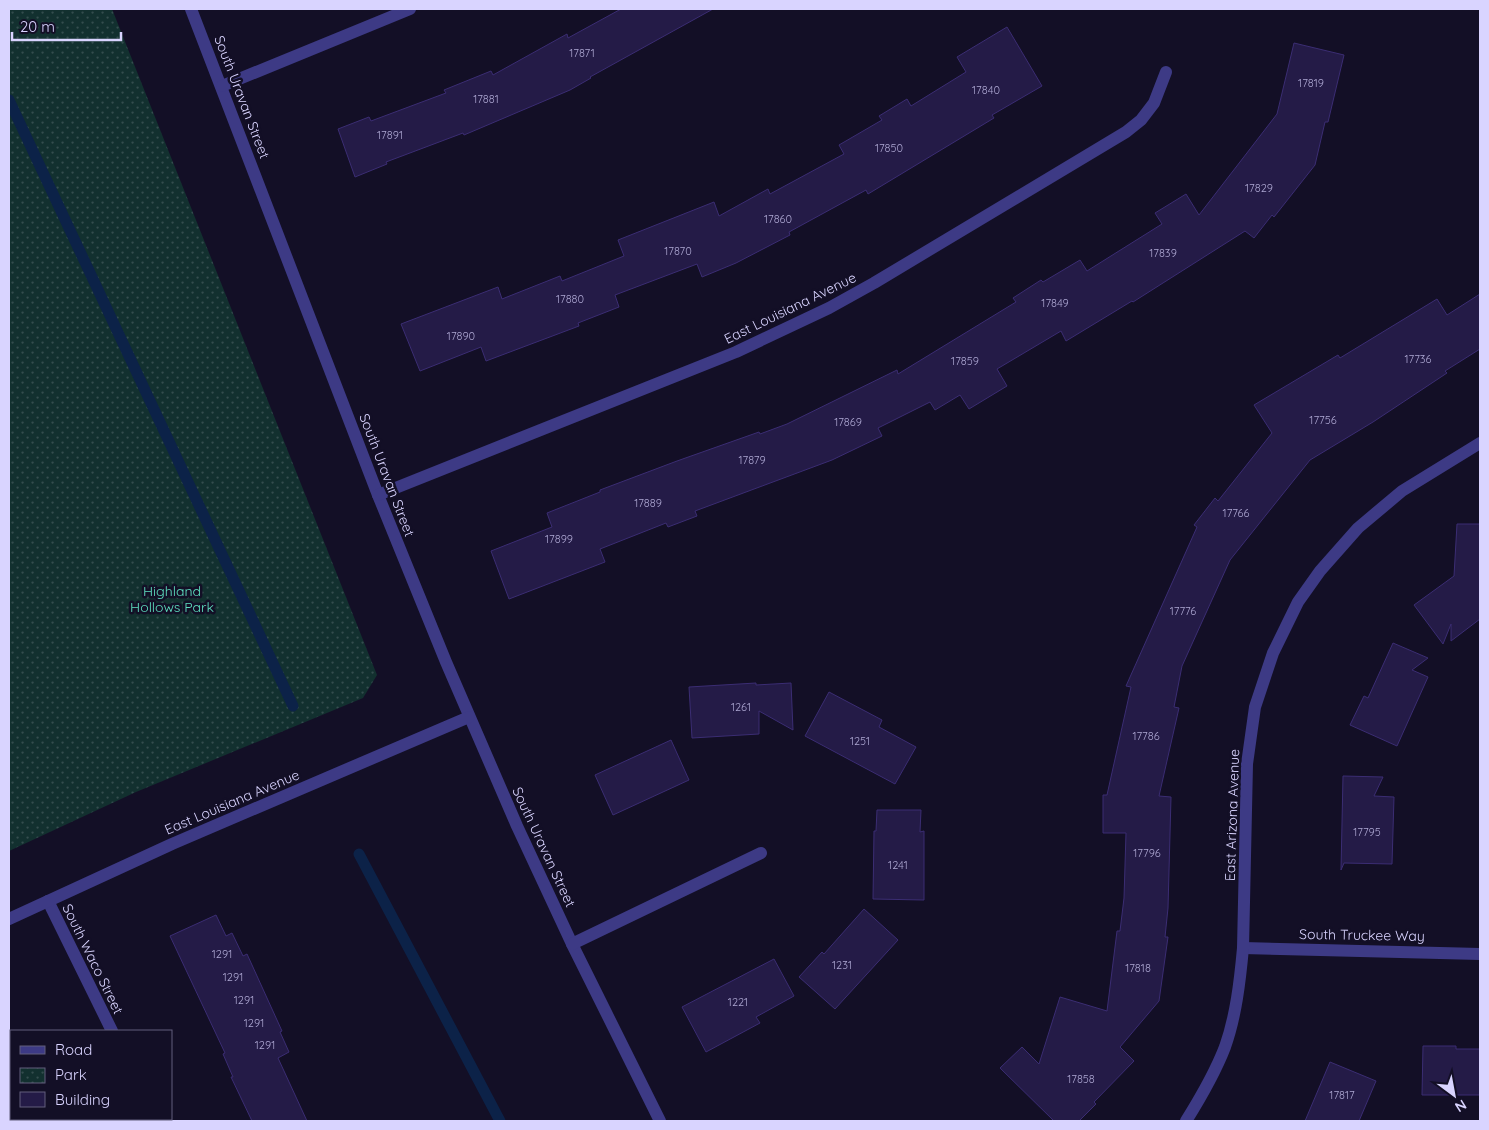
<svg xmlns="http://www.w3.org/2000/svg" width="1489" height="1130" font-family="Quicksand,sans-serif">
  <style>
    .park { fill: url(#park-dots) }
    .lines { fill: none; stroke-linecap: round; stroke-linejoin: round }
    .stream { stroke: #0c2248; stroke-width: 11 }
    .building { fill: #241b47; stroke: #3b2d73 }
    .minor { stroke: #3d3a85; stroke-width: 12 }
    .labels { text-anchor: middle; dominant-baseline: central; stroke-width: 5; stroke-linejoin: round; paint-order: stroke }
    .number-label { font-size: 11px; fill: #aca6d1 }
    .street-label { font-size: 14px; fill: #d9d4ff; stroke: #130f26 }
    .park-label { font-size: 14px; fill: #5fe0c0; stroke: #130f26 }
  </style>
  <defs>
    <pattern id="park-dots" width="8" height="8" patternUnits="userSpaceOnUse" patternTransform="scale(1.25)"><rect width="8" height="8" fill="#12302f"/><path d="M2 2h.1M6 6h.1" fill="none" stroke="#344d4e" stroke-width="1.8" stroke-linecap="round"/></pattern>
  </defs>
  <rect width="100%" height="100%" fill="#130f26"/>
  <path class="park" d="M 9,9 L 112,9 L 377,675 L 363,698 L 136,792 L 9,851 Z"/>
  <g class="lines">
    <g class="stream">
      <path d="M 9,100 L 293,706"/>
      <path d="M 359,854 L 500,1121"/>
    </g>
  </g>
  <g class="building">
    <path d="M 621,9 L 713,9 L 590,77 L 591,78 L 570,90 L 464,135 L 463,133 L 386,162 L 387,164 L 355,177 L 338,129 L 369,117 L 371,121 L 446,93 L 444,90 L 491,71 L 493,75 L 567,34 L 568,38 Z"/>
    <path d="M 1007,27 L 1042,86 L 992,115 L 994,118 L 868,194 L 866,190 L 789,232 L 790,235 L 736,263 L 702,277 L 697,264 L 615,295 L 619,307 L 578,323 L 579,326 L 486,361 L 481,347 L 420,371 L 401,324 L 498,287 L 502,299 L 560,276 L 562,281 L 624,256 L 618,240 L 714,202 L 719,216 L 768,189 L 770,194 L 844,154 L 839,145 L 882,120 L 879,116 L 907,99 L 911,106 L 966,72 L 957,57 Z"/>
    <path d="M 1294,43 L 1344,55 L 1328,122 L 1325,122 L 1315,165 L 1274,217 L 1272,215 L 1254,238 L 1245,231 L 1133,302 L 1132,301 L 1066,341 L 1061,331 L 997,369 L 1007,386 L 969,409 L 960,395 L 935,410 L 930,402 L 878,428 L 882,436 L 832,460 L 695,511 L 697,516 L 668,527 L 666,523 L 600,549 L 605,562 L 509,599 L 491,551 L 552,527 L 547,513 L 600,492 L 600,490 L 677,461 L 759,432 L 760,434 L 787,424 L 897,370 L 898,374 L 1016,302 L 1013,298 L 1041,280 L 1043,282 L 1080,260 L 1087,271 L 1162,224 L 1155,213 L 1186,194 L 1199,215 L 1277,114 Z"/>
    <path d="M 1480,294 L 1480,349 L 1445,371 L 1447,373 L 1373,422 L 1310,460 L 1230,560 L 1182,666 L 1174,707 L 1179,708 L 1159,796 L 1171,797 L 1168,908 L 1165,937 L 1168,937 L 1159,1001 L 1120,1047 L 1134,1061 L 1094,1102 L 1096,1104 L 1079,1121 L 1054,1121 L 1000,1068 L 1022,1047 L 1039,1064 L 1060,997 L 1107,1011 L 1117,931 L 1120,931 L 1124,898 L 1126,833 L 1103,833 L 1103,795 L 1107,795 L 1131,687 L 1126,686 L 1197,527 L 1194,525 L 1215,498 L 1218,501 L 1272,433 L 1254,405 L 1338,355 L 1340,358 L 1437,299 L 1447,315 Z"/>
    <path d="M 1457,524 L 1480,524 L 1480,619 L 1451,641 L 1451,624 L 1443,644 L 1414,605 L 1454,576 Z"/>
    <path d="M 1393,643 L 1428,658 L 1412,670 L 1428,677 L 1397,746 L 1350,725 L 1364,696 L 1368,698 Z"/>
    <path d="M 756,683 L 756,685 L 791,683 L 793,730 L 759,711 L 759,734 L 692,738 L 689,687 Z"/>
    <path d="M 829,692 L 882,720 L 879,727 L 916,747 L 895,784 L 805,736 Z"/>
    <path d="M 671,740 L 689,780 L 613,815 L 595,775 Z"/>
    <path d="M 1343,776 L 1383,777 L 1374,796 L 1394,797 L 1392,864 L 1344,863 L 1341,870 Z"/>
    <path d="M 877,810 L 921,810 L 920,832 L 924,831 L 924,900 L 873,899 L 874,831 L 876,831 Z"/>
    <path d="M 864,909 L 898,940 L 835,1009 L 799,977 L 822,952 L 824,954 Z"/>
    <path d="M 216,915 L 226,936 L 232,933 L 243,956 L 247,954 L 282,1031 L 280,1032 L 289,1052 L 278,1058 L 307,1121 L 252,1121 L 231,1077 L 233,1077 L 223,1054 L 225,1053 L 170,936 Z"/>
    <path d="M 774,959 L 794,996 L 756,1017 L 760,1023 L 706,1052 L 682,1007 Z"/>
    <path d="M 1423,1046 L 1456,1046 L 1456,1049 L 1480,1049 L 1480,1095 L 1422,1095 Z"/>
    <path d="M 1330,1062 L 1376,1081 L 1359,1121 L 1305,1121 Z"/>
  </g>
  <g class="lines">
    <g class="minor">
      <path d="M 191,9 L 378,495 L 446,662 L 517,826 L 572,944 L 660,1121"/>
      <path d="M 222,86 L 410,9"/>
      <path d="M 378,495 L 736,352 L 829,308 L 874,283 L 1126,132 L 1141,120 L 1154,103 L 1166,72"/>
      <path d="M 48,901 L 112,1031"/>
      <path d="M 9,919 L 172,844 L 469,717"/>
      <path d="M 572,944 L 761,853"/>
      <path d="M 1243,948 L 1480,954"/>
      <path d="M 117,1121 L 118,1119"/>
      <path d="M 1186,1121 C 1201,1097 1215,1073 1225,1047 C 1236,1016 1240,981 1243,948 L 1247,764 L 1255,707 L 1273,653 L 1298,602 L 1320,571 L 1358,528 L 1402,491 L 1480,443"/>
    </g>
  </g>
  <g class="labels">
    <g class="number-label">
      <text x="582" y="53">17871</text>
      <text x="1311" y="83">17819</text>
      <text x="986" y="90">17840</text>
      <text x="486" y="99">17881</text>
      <text x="390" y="135">17891</text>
      <text x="889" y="148">17850</text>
      <text x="1259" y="188">17829</text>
      <text x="778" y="219">17860</text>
      <text x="678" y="251">17870</text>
      <text x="1163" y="253">17839</text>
      <text x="570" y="299">17880</text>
      <text x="1055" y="303">17849</text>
      <text x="461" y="336">17890</text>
      <text x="1418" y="359">17736</text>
      <text x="965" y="361">17859</text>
      <text x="1323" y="420">17756</text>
      <text x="848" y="422">17869</text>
      <text x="752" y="460">17879</text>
      <text x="648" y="503">17889</text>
      <text x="1236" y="513">17766</text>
      <text x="559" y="539">17899</text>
      <text x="1183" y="611">17776</text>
      <text x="741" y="707">1261</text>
      <text x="1146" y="736">17786</text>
      <text x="860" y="741">1251</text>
      <text x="1367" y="832">17795</text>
      <text x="1147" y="853">17796</text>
      <text x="898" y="865">1241</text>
      <text x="222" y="954">1291</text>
      <text x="842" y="965">1231</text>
      <text x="1138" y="968">17818</text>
      <text x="233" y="977">1291</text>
      <text x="244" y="1000">1291</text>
      <text x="738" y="1002">1221</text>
      <text x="254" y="1023">1291</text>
      <text x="265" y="1045">1291</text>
      <text x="1081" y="1079">17858</text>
      <text x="1342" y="1095">17817</text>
    </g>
    <g class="street-label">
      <text transform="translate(242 97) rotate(69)">South Uravan Street</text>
      <text transform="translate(790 308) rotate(-26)">East Louisiana Avenue</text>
      <text transform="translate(387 475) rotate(69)">South Uravan Street</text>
      <text transform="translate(232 802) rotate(-23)">East Louisiana Avenue</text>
      <text transform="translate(1232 815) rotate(-88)">East Arizona Avenue</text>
      <text transform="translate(544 847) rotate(65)">South Uravan Street</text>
      <text transform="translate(1362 935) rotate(1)">South Truckee Way</text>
      <text transform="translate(93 959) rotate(64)">South Waco Street</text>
    </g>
    <g class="park-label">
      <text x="172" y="591">Highland<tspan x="172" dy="16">Hollows Park</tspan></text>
    </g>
  </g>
  <rect width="1489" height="1130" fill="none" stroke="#d9d4ff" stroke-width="20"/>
  <rect x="10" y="1030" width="162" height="90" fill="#130f26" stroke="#625e7d"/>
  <rect x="20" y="1046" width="25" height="8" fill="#3d3a85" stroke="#625e7d"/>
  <text x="55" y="1055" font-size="15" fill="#d9d4ff">Road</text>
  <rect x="20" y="1068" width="25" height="15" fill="url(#park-dots)" stroke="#625e7d"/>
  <text x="55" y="1080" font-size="15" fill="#d9d4ff">Park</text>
  <rect x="20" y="1092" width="25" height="15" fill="#241b47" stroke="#625e7d"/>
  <text x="55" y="1105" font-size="15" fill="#d9d4ff">Building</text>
  <g transform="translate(1454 1095) rotate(148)" stroke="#130f26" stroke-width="4" paint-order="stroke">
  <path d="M0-4L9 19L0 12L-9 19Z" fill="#d9d4ff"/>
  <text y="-8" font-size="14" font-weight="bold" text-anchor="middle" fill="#d9d4ff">N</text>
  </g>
  <path d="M12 32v8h109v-8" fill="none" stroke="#d9d4ff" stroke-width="2.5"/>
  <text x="20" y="32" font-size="15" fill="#d9d4ff" stroke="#130f26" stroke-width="4" paint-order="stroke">20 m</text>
</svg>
